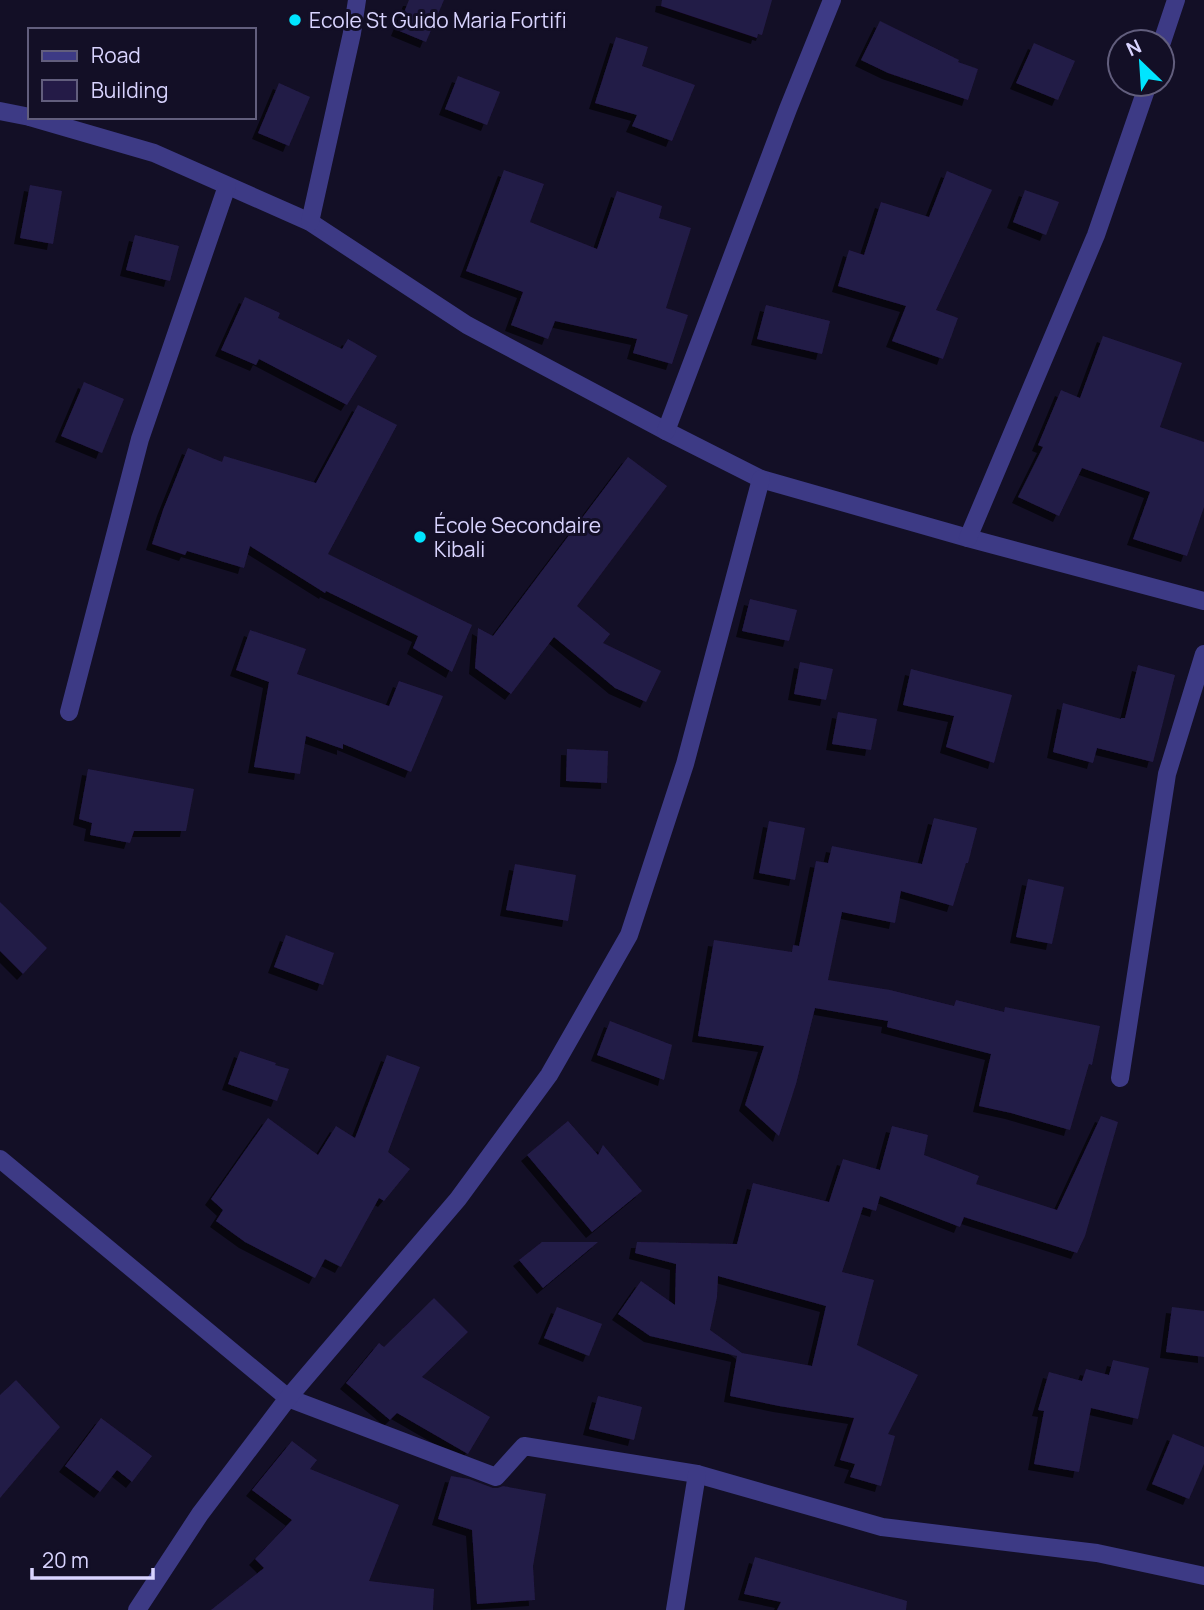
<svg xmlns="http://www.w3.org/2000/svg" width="1204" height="1610" font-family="Manrope,sans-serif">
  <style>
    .building { fill: #241b47; fill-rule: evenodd; filter: url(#shadow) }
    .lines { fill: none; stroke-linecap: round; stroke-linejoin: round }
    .minor { stroke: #3d3a85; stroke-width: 18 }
    .poi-dot { fill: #00e5ff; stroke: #130f26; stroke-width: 2.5 }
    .labels { text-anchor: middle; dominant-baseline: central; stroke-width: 6; stroke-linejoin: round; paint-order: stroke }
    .poi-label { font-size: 21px; fill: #d9d4ff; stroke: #130f26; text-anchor: start }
  </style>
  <defs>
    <filter id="shadow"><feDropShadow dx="-6" dy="6" stdDeviation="0" flood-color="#0009"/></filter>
  </defs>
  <rect width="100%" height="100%" fill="#130f26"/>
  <g class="building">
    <path d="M 409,0 L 444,0 L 426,42 L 397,30 Z"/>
    <path d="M 662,0 L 772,0 L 762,35 L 758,34 L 757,38 L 661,6 Z"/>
    <path d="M 880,21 L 959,60 L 958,62 L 978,69 L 968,100 L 888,73 L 861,60 Z"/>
    <path d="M 616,37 L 648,47 L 642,66 L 695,85 L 672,141 L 632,126 L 637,115 L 595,103 Z"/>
    <path d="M 1034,43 L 1075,61 L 1058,100 L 1016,83 Z"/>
    <path d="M 458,76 L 500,92 L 487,125 L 445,109 Z"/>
    <path d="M 279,83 L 310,97 L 289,146 L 258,133 Z"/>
    <path d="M 504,170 L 544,184 L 530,222 L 597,249 L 617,191 L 662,206 L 659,218 L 691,228 L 666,308 L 688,315 L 672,364 L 633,353 L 637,339 L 555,321 L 548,339 L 511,325 L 523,292 L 466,271 Z"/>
    <path d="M 947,171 L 992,190 L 936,310 L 958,318 L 943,359 L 892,341 L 906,306 L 838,286 L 849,250 L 864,255 L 881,202 L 929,217 Z"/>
    <path d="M 30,185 L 62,191 L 53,244 L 20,238 Z"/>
    <path d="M 1025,190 L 1059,202 L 1046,235 L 1013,222 Z"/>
    <path d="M 135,235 L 179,246 L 170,281 L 126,270 Z"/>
    <path d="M 245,297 L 280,313 L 278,318 L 342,349 L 348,339 L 377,356 L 347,405 L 259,359 L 256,365 L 221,350 Z"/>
    <path d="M 766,305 L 830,321 L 822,354 L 757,339 Z"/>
    <path d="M 1103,336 L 1182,363 L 1160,427 L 1204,442 L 1204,507 L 1187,556 L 1133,539 L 1150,492 L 1082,468 L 1059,516 L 1018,497 L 1043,447 L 1038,445 L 1061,390 L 1080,398 Z"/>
    <path d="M 84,382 L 124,399 L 102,453 L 61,436 Z"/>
    <path d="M 358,405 L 397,425 L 328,554 L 472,625 L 452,672 L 413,648 L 418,636 L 326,591 L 325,593 L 250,546 L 244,568 L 187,551 L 185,555 L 152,544 L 163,510 L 188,448 L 222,462 L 224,456 L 316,483 Z"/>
    <path d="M 628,457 L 667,486 L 577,606 L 610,634 L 603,643 L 661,671 L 646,702 L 615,688 L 554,637 L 511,694 L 475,668 L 478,628 L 493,636 Z"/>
    <path d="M 750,599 L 797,610 L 789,641 L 742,631 Z"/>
    <path d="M 250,630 L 306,649 L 297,674 L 389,706 L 399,681 L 443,696 L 411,772 L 343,744 L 343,749 L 306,736 L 300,774 L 254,767 L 269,682 L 236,670 Z"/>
    <path d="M 800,662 L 833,669 L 826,700 L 794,694 Z"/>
    <path d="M 1138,665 L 1175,675 L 1153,762 L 1097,748 L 1093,763 L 1053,752 L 1063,703 L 1121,719 L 1121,718 L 1125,718 Z"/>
    <path d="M 911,669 L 1012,695 L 994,763 L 946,747 L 954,716 L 903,705 Z"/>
    <path d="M 838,712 L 877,719 L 871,750 L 832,744 Z"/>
    <path d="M 567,749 L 608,751 L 607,783 L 566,781 Z"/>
    <path d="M 88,769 L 194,789 L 186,831 L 134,831 L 130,843 L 90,835 L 92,823 L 79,819 Z"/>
    <path d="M 934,818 L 977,828 L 968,863 L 966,863 L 953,906 L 901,891 L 895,923 L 842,912 L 828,980 L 890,990 L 954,1006 L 956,1000 L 1004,1012 L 1005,1007 L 1100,1026 L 1092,1065 L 1089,1064 L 1070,1130 L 1011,1113 L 979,1106 L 991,1054 L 887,1027 L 888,1021 L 815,1008 L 796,1084 L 779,1136 L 745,1105 L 764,1046 L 698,1036 L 714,940 L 792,952 L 793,945 L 799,946 L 816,861 L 828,863 L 832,846 L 922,864 Z"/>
    <path d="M 769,821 L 805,828 L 795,880 L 759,873 Z"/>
    <path d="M 515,864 L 576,875 L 568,921 L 506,910 Z"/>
    <path d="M 1028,879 L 1064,887 L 1052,944 L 1016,937 Z"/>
    <path d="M 0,902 L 47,948 L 23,974 L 0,951 Z"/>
    <path d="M 286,935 L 334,953 L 323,985 L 274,967 Z"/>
    <path d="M 610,1021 L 672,1045 L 664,1080 L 597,1055 Z"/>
    <path d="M 240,1051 L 276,1063 L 275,1065 L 289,1069 L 277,1101 L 228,1084 Z"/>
    <path d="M 387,1055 L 420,1067 L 388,1152 L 410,1169 L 384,1201 L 379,1198 L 341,1267 L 325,1259 L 315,1278 L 245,1242 L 216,1221 L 223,1210 L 211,1199 L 268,1118 L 318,1155 L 336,1126 L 355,1138 Z"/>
    <path d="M 1101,1116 L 1118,1122 L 1085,1236 L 1077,1253 L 964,1217 L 960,1227 L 880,1196 L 876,1211 L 863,1207 L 842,1272 L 874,1280 L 857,1345 L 918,1375 L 888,1434 L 895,1436 L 881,1486 L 850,1477 L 855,1464 L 840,1460 L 854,1418 L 779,1406 L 730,1396 L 737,1356 L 650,1336 L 618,1314 L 641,1281 L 675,1305 L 676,1264 L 635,1253 L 637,1242 L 737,1244 L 753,1183 L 829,1202 L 843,1159 L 880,1170 L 892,1126 L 928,1135 L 924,1155 L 979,1176 L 976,1184 L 1057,1210 ZM 718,1276 L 826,1306 L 812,1366 L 742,1353 L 710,1330 L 717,1297 Z"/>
    <path d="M 568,1121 L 598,1155 L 603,1145 L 642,1191 L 592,1232 L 527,1155 Z"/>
    <path d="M 542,1242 L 598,1242 L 543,1288 L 519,1260 Z"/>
    <path d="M 434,1298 L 468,1332 L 422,1377 L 490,1417 L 468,1454 L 397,1413 L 390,1420 L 346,1383 L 379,1343 L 384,1347 Z"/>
    <path d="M 557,1307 L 602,1324 L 589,1356 L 544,1338 Z"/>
    <path d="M 1172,1307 L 1204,1311 L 1204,1357 L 1166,1352 Z"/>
    <path d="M 1113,1360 L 1149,1368 L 1138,1419 L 1091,1408 L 1079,1472 L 1034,1464 L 1044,1411 L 1038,1410 L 1049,1372 L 1082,1381 L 1086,1369 L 1109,1375 Z"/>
    <path d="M 16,1380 L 60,1427 L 0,1498 L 0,1395 Z"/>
    <path d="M 598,1396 L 642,1407 L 634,1440 L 589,1429 Z"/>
    <path d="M 101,1418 L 152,1456 L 132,1482 L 117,1470 L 100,1492 L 65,1466 Z"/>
    <path d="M 1173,1434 L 1204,1447 L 1204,1464 L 1189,1499 L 1152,1484 Z"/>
    <path d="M 292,1441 L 317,1460 L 310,1469 L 399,1505 L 369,1581 L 434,1589 L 433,1610 L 211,1610 L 264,1568 L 255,1559 L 292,1520 L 252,1490 Z"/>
    <path d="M 451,1476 L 469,1479 L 493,1488 L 498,1488 L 503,1486 L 546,1494 L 533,1566 L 535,1600 L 477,1604 L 472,1530 L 438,1519 Z"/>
    <path d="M 755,1557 L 907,1601 L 906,1610 L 777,1610 L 781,1602 L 744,1594 Z"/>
  </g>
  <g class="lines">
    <g class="minor">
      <path d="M 1162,42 L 1176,0"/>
      <path d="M 0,111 L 30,117"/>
      <path d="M 30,117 L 154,153 L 310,222 L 467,325 L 666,431 L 761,479 L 968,538 L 1204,601"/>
      <path d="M 310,222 L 352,33 L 357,0"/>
      <path d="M 666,431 L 788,109 L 832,0"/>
      <path d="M 968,538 L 1096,235 L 1148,84"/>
      <path d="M 69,712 L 140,439 L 227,186"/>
      <path d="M 1120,1078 L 1167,774 L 1204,654"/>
      <path d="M 0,1159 L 288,1398 L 496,1477 L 524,1446 L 697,1474 L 882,1527 L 1097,1553 L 1204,1576"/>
      <path d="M 137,1610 L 200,1514 L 288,1398 L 458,1199 L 549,1075 L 629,935 L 685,764 L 761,479"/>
      <path d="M 675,1610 L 697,1474"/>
    </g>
  </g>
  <g class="poi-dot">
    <circle cx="295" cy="20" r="7"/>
    <circle cx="420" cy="537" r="7"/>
  </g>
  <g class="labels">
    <g class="poi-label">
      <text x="309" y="20">Ecole St Guido Maria Fortifi</text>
      <text x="434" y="525">École Secondaire<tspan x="434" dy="24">Kibali</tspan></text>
    </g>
  </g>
  <rect x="28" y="28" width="228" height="91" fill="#130f26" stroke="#625e7d" stroke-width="2"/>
  <rect x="42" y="51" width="35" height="10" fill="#3d3a85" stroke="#625e7d" stroke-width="2"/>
  <text x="91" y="63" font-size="21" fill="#d9d4ff">Road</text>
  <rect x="42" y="80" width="35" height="21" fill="#241b47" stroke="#625e7d" stroke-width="2"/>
  <text x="91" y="98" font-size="21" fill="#d9d4ff">Building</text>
  <g transform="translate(1141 63) rotate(335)"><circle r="33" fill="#130f26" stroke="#625e7d" stroke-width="2"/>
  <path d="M0-5L12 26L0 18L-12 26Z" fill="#00e5ff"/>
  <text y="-10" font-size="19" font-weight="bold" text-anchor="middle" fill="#d9d4ff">N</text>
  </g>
  <path d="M32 1568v10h121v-10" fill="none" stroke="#d9d4ff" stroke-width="3.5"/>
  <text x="42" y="1568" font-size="21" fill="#d9d4ff" stroke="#130f26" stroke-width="5" paint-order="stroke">20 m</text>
</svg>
